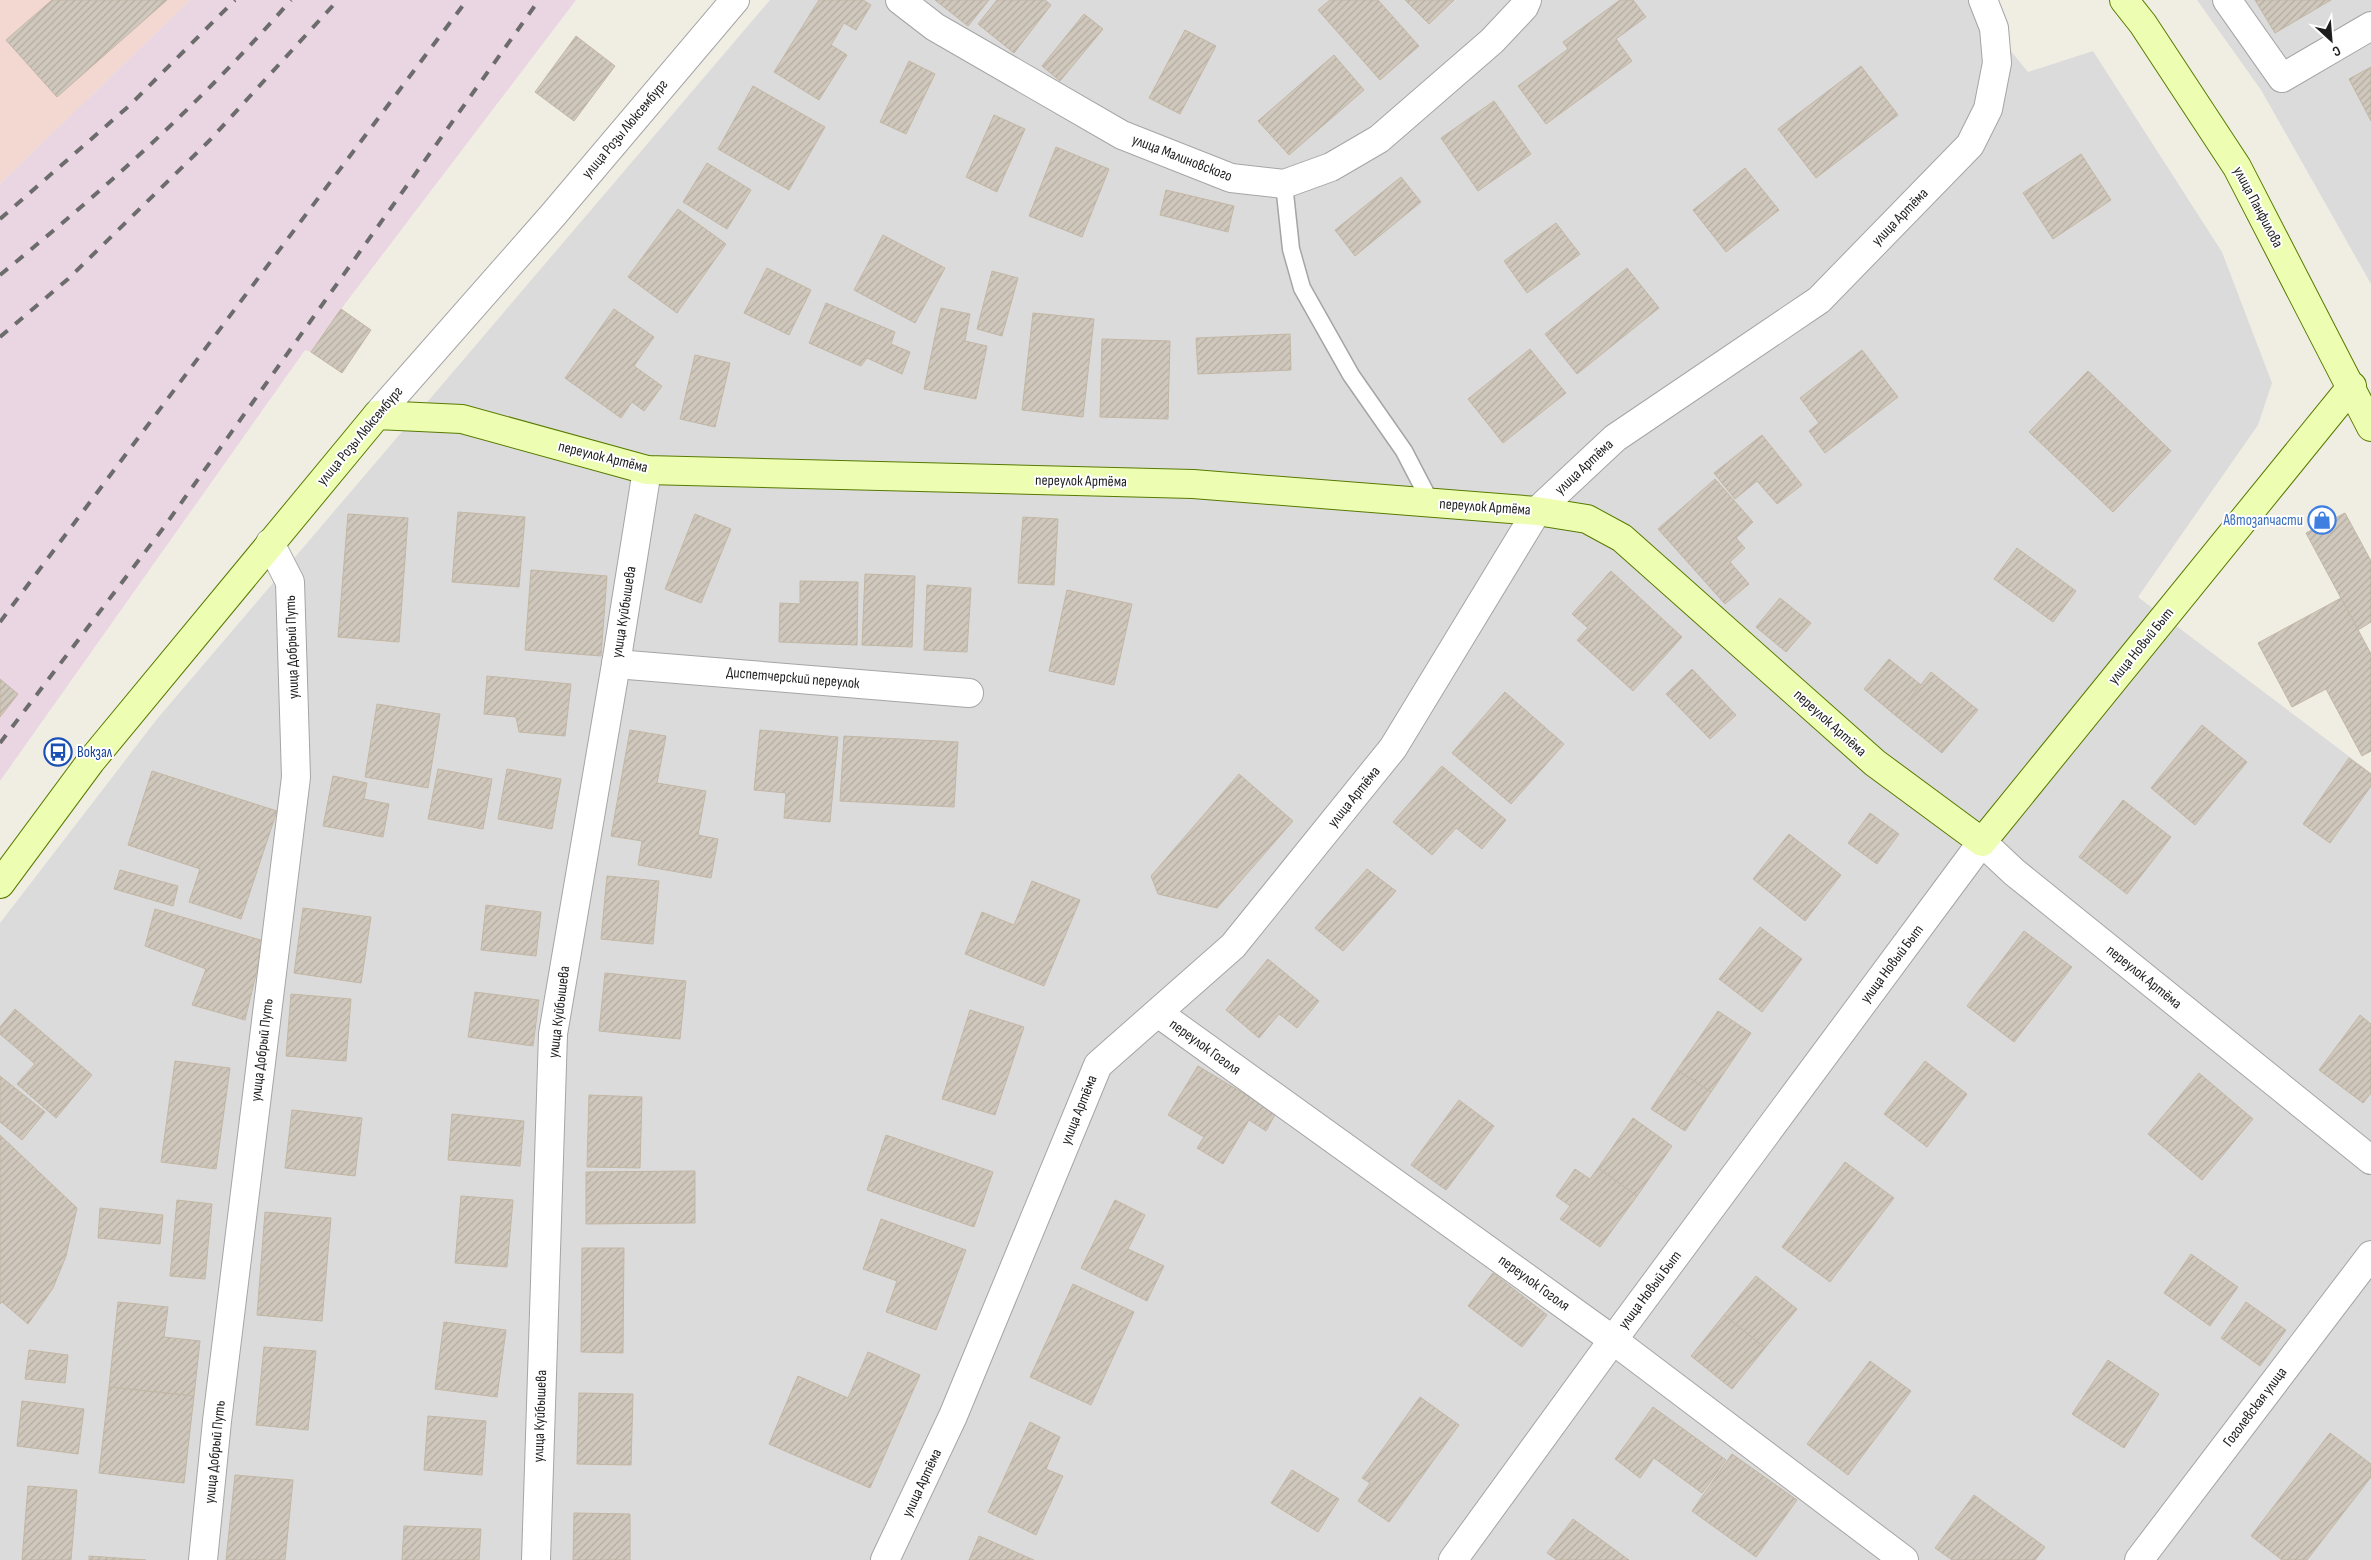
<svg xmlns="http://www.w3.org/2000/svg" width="2371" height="1560" font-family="'Sofia Sans Condensed',sans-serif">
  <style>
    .residential { fill: #dcdbdb }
    .commercial { fill: #f2d8d1 }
    .railway { fill: #ead5e2 }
    .building { fill: url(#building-hatch); stroke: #c3b7a5 }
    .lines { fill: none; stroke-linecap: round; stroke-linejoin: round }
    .lane-casing { stroke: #a5a5a5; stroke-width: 19 }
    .street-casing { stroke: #a5a5a5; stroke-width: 30 }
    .secondary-casing { stroke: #587a00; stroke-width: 30 }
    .lane { stroke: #fff; stroke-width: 16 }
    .street { stroke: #fff; stroke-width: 28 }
    .secondary { stroke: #edfeb3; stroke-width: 28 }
    .rail { stroke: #6c6c6c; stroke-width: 4; stroke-dasharray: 10 10; stroke-linecap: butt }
    .labels { text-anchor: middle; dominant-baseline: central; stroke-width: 4; stroke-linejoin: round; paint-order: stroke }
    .street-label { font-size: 15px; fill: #1e1e1e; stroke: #fff }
    .shop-label { font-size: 15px; fill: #366cbe; stroke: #fff; text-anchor: end }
    .transit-label { font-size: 15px; fill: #164399; stroke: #fff; text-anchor: start }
  </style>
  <defs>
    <pattern id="building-hatch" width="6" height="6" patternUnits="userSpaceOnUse" patternTransform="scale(1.25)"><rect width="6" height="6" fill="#d0c8bc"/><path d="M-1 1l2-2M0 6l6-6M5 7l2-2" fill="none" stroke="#b2aba1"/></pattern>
  </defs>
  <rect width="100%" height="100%" fill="#f0eee3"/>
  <g class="residential">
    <path d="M 770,0 L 1969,0 L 2028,72 L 2093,51 L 2222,252 L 2272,383 L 2258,425 L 2138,597 L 2371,773 L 2371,1560 L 0,1560 L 0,923 L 157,719 Z"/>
    <path d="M 2197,0 L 2371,0 L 2371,284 L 2261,90 Z"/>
  </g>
  <path class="commercial" d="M 0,0 L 190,0 L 0,184 Z"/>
  <path class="railway" d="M 190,0 L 576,0 L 341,309 L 311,352 L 305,350 L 0,781 L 0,184 Z"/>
  <g class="building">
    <path d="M 52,0 L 167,0 L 57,97 L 6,40 Z"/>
    <path d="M 819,0 L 863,0 L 871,5 L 856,30 L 844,23 L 831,45 L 847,55 L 819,100 L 774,72 Z"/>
    <path d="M 935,0 L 989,0 L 968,26 Z"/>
    <path d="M 997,0 L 1045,0 L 1051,5 L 1014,53 L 978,24 Z"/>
    <path d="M 1330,0 L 1378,0 L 1419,46 L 1380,80 L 1318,10 Z"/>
    <path d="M 1405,0 L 1454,0 L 1429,24 Z"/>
    <path d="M 1620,0 L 1633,0 L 1646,17 L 1616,39 L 1632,61 L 1546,124 L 1518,86 L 1568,49 L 1563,42 Z"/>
    <path d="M 2255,0 L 2331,0 L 2275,33 Z"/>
    <path d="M 1084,14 L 1103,29 L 1060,81 L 1042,66 Z"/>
    <path d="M 1185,30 L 1216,46 L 1180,114 L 1149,98 Z"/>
    <path d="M 576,36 L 615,66 L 574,121 L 535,92 Z"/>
    <path d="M 1334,55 L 1364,90 L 1289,155 L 1258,121 Z"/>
    <path d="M 909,61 L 935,74 L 906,134 L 880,122 Z"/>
    <path d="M 1861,66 L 1898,115 L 1816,178 L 1778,129 Z"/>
    <path d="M 2371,67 L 2371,121 L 2349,79 Z"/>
    <path d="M 753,86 L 825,127 L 789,190 L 718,149 Z"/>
    <path d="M 1494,101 L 1531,154 L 1478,191 L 1441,138 Z"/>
    <path d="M 994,115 L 1025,129 L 997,192 L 966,177 Z"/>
    <path d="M 1056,147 L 1109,169 L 1082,237 L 1029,216 Z"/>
    <path d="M 2081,154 L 2111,200 L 2053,239 L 2023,193 Z"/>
    <path d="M 707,163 L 751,190 L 727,229 L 683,202 Z"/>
    <path d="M 1745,168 L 1779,210 L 1726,252 L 1693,210 Z"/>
    <path d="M 1401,177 L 1421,202 L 1355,256 L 1335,230 Z"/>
    <path d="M 1166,190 L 1234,206 L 1228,232 L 1160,215 Z"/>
    <path d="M 678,209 L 726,244 L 677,313 L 628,277 Z"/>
    <path d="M 1556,223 L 1580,254 L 1527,293 L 1504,261 Z"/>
    <path d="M 883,235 L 945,268 L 915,323 L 854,290 Z"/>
    <path d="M 767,268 L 811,290 L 789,335 L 744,313 Z"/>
    <path d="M 1627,268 L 1659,308 L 1577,374 L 1545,334 Z"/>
    <path d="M 992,271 L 1018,278 L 1002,336 L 977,329 Z"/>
    <path d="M 826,303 L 895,332 L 891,344 L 910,352 L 902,374 L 867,358 L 861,366 L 809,343 Z"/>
    <path d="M 941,308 L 970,314 L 965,341 L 987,346 L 976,399 L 924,389 Z"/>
    <path d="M 341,309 L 371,330 L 342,373 L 311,352 Z"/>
    <path d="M 614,309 L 654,337 L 634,366 L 662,386 L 644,411 L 632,402 L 621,418 L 565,378 Z"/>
    <path d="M 1033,313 L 1094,319 L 1083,417 L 1022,410 Z"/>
    <path d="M 1290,334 L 1291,370 L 1198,374 L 1196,338 Z"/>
    <path d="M 1102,339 L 1170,341 L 1168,419 L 1100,417 Z"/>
    <path d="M 1530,349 L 1566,393 L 1503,443 L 1468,399 Z"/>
    <path d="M 1862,350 L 1898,397 L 1825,453 L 1809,431 L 1819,423 L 1800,398 Z"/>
    <path d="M 695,355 L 730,363 L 715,427 L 680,419 Z"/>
    <path d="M 2088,371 L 2171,451 L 2113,512 L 2029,432 Z"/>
    <path d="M 1762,435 L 1802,485 L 1777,504 L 1757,481 L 1735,499 L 1714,473 Z"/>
    <path d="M 1715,479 L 1753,522 L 1736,538 L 1745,548 L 1730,562 L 1749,584 L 1725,604 L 1658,529 Z"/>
    <path d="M 458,512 L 525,517 L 519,587 L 452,582 Z"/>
    <path d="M 2345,513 L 2371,561 L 2371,622 L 2358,630 L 2306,533 Z"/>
    <path d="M 348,514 L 408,518 L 399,642 L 338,637 Z"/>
    <path d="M 695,514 L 731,529 L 701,603 L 665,589 Z"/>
    <path d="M 1023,517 L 1058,519 L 1054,585 L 1018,583 Z"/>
    <path d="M 2017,548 L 2076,591 L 2053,622 L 1994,579 Z"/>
    <path d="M 531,570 L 607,576 L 601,656 L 525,650 Z"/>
    <path d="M 1611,571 L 1682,637 L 1633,691 L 1577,640 L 1588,628 L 1572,614 Z"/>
    <path d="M 865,574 L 915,576 L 912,647 L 862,645 Z"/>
    <path d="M 800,581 L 858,582 L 857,645 L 779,642 L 780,603 L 800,604 Z"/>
    <path d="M 927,585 L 971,588 L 967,652 L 924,650 Z"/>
    <path d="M 1067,590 L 1132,604 L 1114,685 L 1049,671 Z"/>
    <path d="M 1780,598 L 1811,623 L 1786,652 L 1756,627 Z"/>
    <path d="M 2341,598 L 2371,654 L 2371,751 L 2362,756 L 2326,689 L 2292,707 L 2258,643 Z"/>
    <path d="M 1889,659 L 1921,685 L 1896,716 L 1864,689 Z"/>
    <path d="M 1692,669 L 1736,715 L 1710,739 L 1666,694 Z"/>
    <path d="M 1931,672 L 1978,710 L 1942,753 L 1896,716 Z"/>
    <path d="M 487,676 L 571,684 L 565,736 L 519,732 L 516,717 L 484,714 Z"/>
    <path d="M 0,679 L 18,694 L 0,717 Z"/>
    <path d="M 1505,692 L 1564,744 L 1511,804 L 1452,753 Z"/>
    <path d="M 377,704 L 440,714 L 428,788 L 365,777 Z"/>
    <path d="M 2202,725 L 2247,762 L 2195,825 L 2151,788 Z"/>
    <path d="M 630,730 L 666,736 L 657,783 L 706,791 L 698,835 L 718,839 L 711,878 L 638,865 L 642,841 L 611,836 Z"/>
    <path d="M 760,730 L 838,737 L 830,822 L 784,818 L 786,793 L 754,790 Z"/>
    <path d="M 844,736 L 958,742 L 954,807 L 840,801 Z"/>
    <path d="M 2349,758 L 2371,774 L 2371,786 L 2330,843 L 2303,824 Z"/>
    <path d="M 1442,766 L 1506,820 L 1482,849 L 1456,828 L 1432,855 L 1393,822 Z"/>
    <path d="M 438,769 L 492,779 L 483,829 L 428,819 Z"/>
    <path d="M 507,769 L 561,779 L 552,829 L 498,819 Z"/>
    <path d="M 152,771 L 277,811 L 241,919 L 189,902 L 200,869 L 128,845 Z"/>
    <path d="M 1239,774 L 1293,821 L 1217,908 L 1158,894 L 1151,876 Z"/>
    <path d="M 333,776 L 367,783 L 364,799 L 389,804 L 383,837 L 323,826 Z"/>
    <path d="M 2123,800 L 2171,837 L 2127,894 L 2079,857 Z"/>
    <path d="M 1870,813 L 1899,834 L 1877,864 L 1848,843 Z"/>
    <path d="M 1789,834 L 1841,875 L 1805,921 L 1753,879 Z"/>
    <path d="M 1367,869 L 1396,891 L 1343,951 L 1315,928 Z"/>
    <path d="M 120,870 L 178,886 L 173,906 L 114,889 Z"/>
    <path d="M 607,876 L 659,881 L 653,944 L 601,939 Z"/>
    <path d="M 1032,881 L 1080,900 L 1044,986 L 965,954 L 982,912 L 1014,925 Z"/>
    <path d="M 486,905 L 541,912 L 536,956 L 481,950 Z"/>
    <path d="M 303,908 L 371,917 L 361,983 L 294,973 Z"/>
    <path d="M 155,909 L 264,941 L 245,1020 L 192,1005 L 206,969 L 145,946 Z"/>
    <path d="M 1760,927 L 1802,959 L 1762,1012 L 1719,979 Z"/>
    <path d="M 2024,931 L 2072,967 L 2014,1042 L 1967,1006 Z"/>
    <path d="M 1268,959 L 1319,1001 L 1297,1028 L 1279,1014 L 1259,1038 L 1226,1010 Z"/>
    <path d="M 605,973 L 686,981 L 680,1039 L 599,1031 Z"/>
    <path d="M 475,992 L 539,1000 L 533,1046 L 468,1037 Z"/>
    <path d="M 291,994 L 351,999 L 346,1061 L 286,1056 Z"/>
    <path d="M 15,1009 L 92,1075 L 56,1118 L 17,1084 L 35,1064 L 0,1034 L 0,1027 Z"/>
    <path d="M 970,1010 L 1024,1027 L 995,1115 L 942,1099 Z"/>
    <path d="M 1718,1011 L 1751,1033 L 1711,1092 L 1677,1070 Z"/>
    <path d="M 2360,1015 L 2371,1024 L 2371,1093 L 2363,1103 L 2319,1070 Z"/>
    <path d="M 175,1061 L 230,1068 L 216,1169 L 161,1162 Z"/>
    <path d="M 1925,1061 L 1967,1094 L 1927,1147 L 1884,1114 Z"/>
    <path d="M 1198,1066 L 1276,1113 L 1266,1131 L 1249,1120 L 1223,1164 L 1197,1148 L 1204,1137 L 1168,1115 Z"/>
    <path d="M 1677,1070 L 1711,1092 L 1685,1131 L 1651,1109 Z"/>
    <path d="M 2199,1073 L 2253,1119 L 2202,1180 L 2148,1134 Z"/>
    <path d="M 0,1076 L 45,1112 L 22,1140 L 0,1122 Z"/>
    <path d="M 589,1095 L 642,1097 L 640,1168 L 587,1167 Z"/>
    <path d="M 1459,1100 L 1494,1126 L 1446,1190 L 1411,1165 Z"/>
    <path d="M 292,1110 L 362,1118 L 355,1176 L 285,1168 Z"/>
    <path d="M 452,1114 L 524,1121 L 520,1166 L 448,1160 Z"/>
    <path d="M 1633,1118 L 1672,1146 L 1637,1196 L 1598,1168 Z"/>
    <path d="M 0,1135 L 77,1208 L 66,1256 L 53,1288 L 28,1324 L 2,1302 L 0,1304 Z"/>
    <path d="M 886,1135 L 993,1172 L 974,1227 L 867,1190 Z"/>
    <path d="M 1845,1162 L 1894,1198 L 1830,1282 L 1782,1247 Z"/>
    <path d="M 1598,1168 L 1637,1196 L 1600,1247 L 1560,1219 L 1570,1206 L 1556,1196 L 1575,1169 L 1590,1179 Z"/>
    <path d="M 695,1171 L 695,1223 L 586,1224 L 586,1172 Z"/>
    <path d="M 461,1196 L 513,1200 L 507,1267 L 455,1263 Z"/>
    <path d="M 177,1200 L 212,1204 L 205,1279 L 170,1276 Z"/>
    <path d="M 1115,1200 L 1145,1215 L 1128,1249 L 1164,1266 L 1147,1301 L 1081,1268 Z"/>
    <path d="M 100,1208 L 163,1215 L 160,1244 L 98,1238 Z"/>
    <path d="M 265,1212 L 331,1218 L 322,1321 L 257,1315 Z"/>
    <path d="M 881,1219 L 966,1250 L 936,1330 L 886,1312 L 897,1281 L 863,1269 Z"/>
    <path d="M 582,1248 L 624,1248 L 623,1353 L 581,1352 Z"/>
    <path d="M 2191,1254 L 2238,1287 L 2210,1326 L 2164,1293 Z"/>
    <path d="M 1493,1273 L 1547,1315 L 1522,1347 L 1468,1306 Z"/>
    <path d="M 1756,1276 L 1797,1309 L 1765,1348 L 1724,1315 Z"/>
    <path d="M 1073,1284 L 1134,1312 L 1091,1405 L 1030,1377 Z"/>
    <path d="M 118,1302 L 168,1307 L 164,1337 L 200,1341 L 194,1396 L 109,1387 Z"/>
    <path d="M 2246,1302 L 2286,1330 L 2260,1366 L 2221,1338 Z"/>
    <path d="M 1724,1315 L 1765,1348 L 1732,1389 L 1691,1356 Z"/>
    <path d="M 444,1322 L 506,1330 L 497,1397 L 435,1389 Z"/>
    <path d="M 264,1347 L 316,1351 L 308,1430 L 256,1425 Z"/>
    <path d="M 29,1350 L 68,1355 L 65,1383 L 25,1379 Z"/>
    <path d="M 868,1352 L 920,1375 L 870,1488 L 769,1444 L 798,1376 L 848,1398 Z"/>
    <path d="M 2108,1360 L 2159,1394 L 2124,1448 L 2072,1414 Z"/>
    <path d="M 1870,1361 L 1911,1391 L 1848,1475 L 1807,1444 Z"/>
    <path d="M 109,1387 L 194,1396 L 184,1483 L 99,1473 Z"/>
    <path d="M 579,1393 L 633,1394 L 631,1465 L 577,1464 Z"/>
    <path d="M 1420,1397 L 1459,1425 L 1389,1522 L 1358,1501 L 1370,1483 L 1362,1478 Z"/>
    <path d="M 22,1401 L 84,1409 L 78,1454 L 17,1446 Z"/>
    <path d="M 1653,1407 L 1726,1460 L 1702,1493 L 1654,1458 L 1640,1478 L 1615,1459 Z"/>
    <path d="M 428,1416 L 486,1421 L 482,1475 L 424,1470 Z"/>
    <path d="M 1030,1422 L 1060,1437 L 1046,1469 L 1063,1476 L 1036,1535 L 988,1512 Z"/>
    <path d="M 2330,1433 L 2371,1464 L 2371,1477 L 2307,1560 L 2282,1560 L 2251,1536 Z"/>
    <path d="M 1732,1454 L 1797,1500 L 1756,1557 L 1692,1511 Z"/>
    <path d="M 1292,1470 L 1339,1499 L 1318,1532 L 1271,1503 Z"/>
    <path d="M 235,1475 L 293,1480 L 285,1560 L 226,1560 Z"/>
    <path d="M 28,1486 L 77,1490 L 71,1560 L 22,1560 Z"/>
    <path d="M 1974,1495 L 2045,1547 L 2035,1560 L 1952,1560 L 1935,1548 Z"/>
    <path d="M 574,1513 L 630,1514 L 630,1560 L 573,1560 Z"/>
    <path d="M 1573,1519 L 1629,1560 L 1557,1560 L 1547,1553 Z"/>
    <path d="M 404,1526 L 481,1529 L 479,1560 L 402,1560 Z"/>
    <path d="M 979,1536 L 1034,1560 L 969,1560 Z"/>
    <path d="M 89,1556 L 146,1560 L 89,1560 Z"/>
  </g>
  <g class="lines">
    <g class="lane-casing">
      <path id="lane" d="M 1284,184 L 1291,249 L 1302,288 L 1351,375 L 1404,451 L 1431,503"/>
    </g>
    <g class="street-casing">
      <g id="street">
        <path d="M 900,0 L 935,27 L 1122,135 L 1231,178 L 1284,184 L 1331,167 L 1379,139 L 1492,41 L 1524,7 L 1527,0"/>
        <path d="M 2227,0 L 2282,78 L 2371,26"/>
        <path d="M 377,415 L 553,215 L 735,0"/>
        <path d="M 616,664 L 969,693"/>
        <path d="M 1158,1013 L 1613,1340 L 1904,1560"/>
        <path d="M 203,1560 L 217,1421 L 296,777 L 290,582 L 270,543"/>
        <path d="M 536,1560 L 553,1034 L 616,664 L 647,470"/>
        <path d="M 885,1560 L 953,1416 L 1098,1065 L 1233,946 L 1393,748 L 1537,511 L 1615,438 L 1819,300 L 1970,145 L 1988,109 L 1997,63 L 1994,28 L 1983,0"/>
        <path d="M 1453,1560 L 1613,1340 L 1982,842 L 2014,872 L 2371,1160"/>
        <path d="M 2139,1560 L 2371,1255"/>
      </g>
    </g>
    <g class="secondary-casing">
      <g id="secondary">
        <path d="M 2124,0 L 2143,24 L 2237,167 L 2371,427"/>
        <path d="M 0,884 L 91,761 L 377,415 L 462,419 L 647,470 L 1193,484 L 1537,511 L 1587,519 L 1622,538 L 1875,763 L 1982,842 L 2352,386"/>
      </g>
    </g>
    <use href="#lane" class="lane"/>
    <use href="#street" class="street"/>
    <use href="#secondary" class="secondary"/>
    <g class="rail">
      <path d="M 0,219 L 130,105 L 235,0"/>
      <path d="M 0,275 C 104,190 203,101 291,0"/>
      <path d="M 0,337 L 68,279 L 209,141 L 338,0"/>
      <path d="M 0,622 L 467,0"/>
      <path d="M 0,743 L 164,527 L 539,0"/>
    </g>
  </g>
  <defs>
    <g id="shop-ring" transform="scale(1.4375)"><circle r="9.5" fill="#fff" stroke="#3f7fe0" stroke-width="1.5"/><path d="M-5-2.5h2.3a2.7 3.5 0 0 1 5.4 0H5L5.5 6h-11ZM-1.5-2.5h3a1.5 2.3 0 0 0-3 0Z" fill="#3f7fe0"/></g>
    <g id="bus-ring" transform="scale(1.4375)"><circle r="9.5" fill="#fff" stroke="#1a4fb4" stroke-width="1.5"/><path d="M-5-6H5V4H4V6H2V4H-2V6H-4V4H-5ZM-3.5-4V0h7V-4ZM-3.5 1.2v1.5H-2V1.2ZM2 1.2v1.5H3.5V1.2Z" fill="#1a4fb4"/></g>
  </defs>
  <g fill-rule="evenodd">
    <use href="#shop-ring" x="2322" y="520"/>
    <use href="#bus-ring" x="58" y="752"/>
  </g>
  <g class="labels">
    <g class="street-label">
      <text transform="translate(625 129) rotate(-50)">улица Розы Люксембург</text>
      <text transform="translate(1182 158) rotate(21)">улица Малиновского</text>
      <text transform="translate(2258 207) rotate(62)">улица Панфилова</text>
      <text transform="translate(1900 217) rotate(-46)">улица Артёма</text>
      <text transform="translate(360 436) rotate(-50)">улица Розы Люксембург</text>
      <text transform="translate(603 457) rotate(14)">переулок Артёма</text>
      <text transform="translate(1584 467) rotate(-43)">улица Артёма</text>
      <text transform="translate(1081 481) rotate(1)">переулок Артёма</text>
      <text transform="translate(1485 507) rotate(4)">переулок Артёма</text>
      <text transform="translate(624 612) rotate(-81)">улица Куйбышева</text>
      <text transform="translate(2141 646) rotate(-51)">улица Новый Быт</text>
      <text transform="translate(292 647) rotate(-92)">улица Добрый Путь</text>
      <text transform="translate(793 678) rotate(5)">Диспетчерский переулок</text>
      <text transform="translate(1830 723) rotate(42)">переулок Артёма</text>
      <text transform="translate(1354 797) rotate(-51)">улица Артёма</text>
      <text transform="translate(1892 964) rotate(-53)">улица Новый Быт</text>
      <text transform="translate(2144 977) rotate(39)">переулок Артёма</text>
      <text transform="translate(559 1012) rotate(-83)">улица Куйбышева</text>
      <text transform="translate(1205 1047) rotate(36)">переулок Гоголя</text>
      <text transform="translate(262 1050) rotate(-83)">улица Добрый Путь</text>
      <text transform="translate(1079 1110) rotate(-68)">улица Артёма</text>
      <text transform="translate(1534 1283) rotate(36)">переулок Гоголя</text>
      <text transform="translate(1650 1290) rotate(-53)">улица Новый Быт</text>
      <text transform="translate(2255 1407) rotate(-53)">Гоголевская улица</text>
      <text transform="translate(540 1416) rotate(-88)">улица Куйбышева</text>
      <text transform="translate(215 1452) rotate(-84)">улица Добрый Путь</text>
      <text transform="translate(922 1483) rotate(-65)">улица Артёма</text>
    </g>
    <g class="shop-label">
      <text x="2303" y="520">Автозапчасти</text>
    </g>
    <g class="transit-label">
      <text x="77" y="752">Вокзал</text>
    </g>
  </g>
  <g transform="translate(2331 40) rotate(154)" stroke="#ffffff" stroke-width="4" paint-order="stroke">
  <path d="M0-4L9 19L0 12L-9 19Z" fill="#1e1e1e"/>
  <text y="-8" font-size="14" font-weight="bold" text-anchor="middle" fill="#1e1e1e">С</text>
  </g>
</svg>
